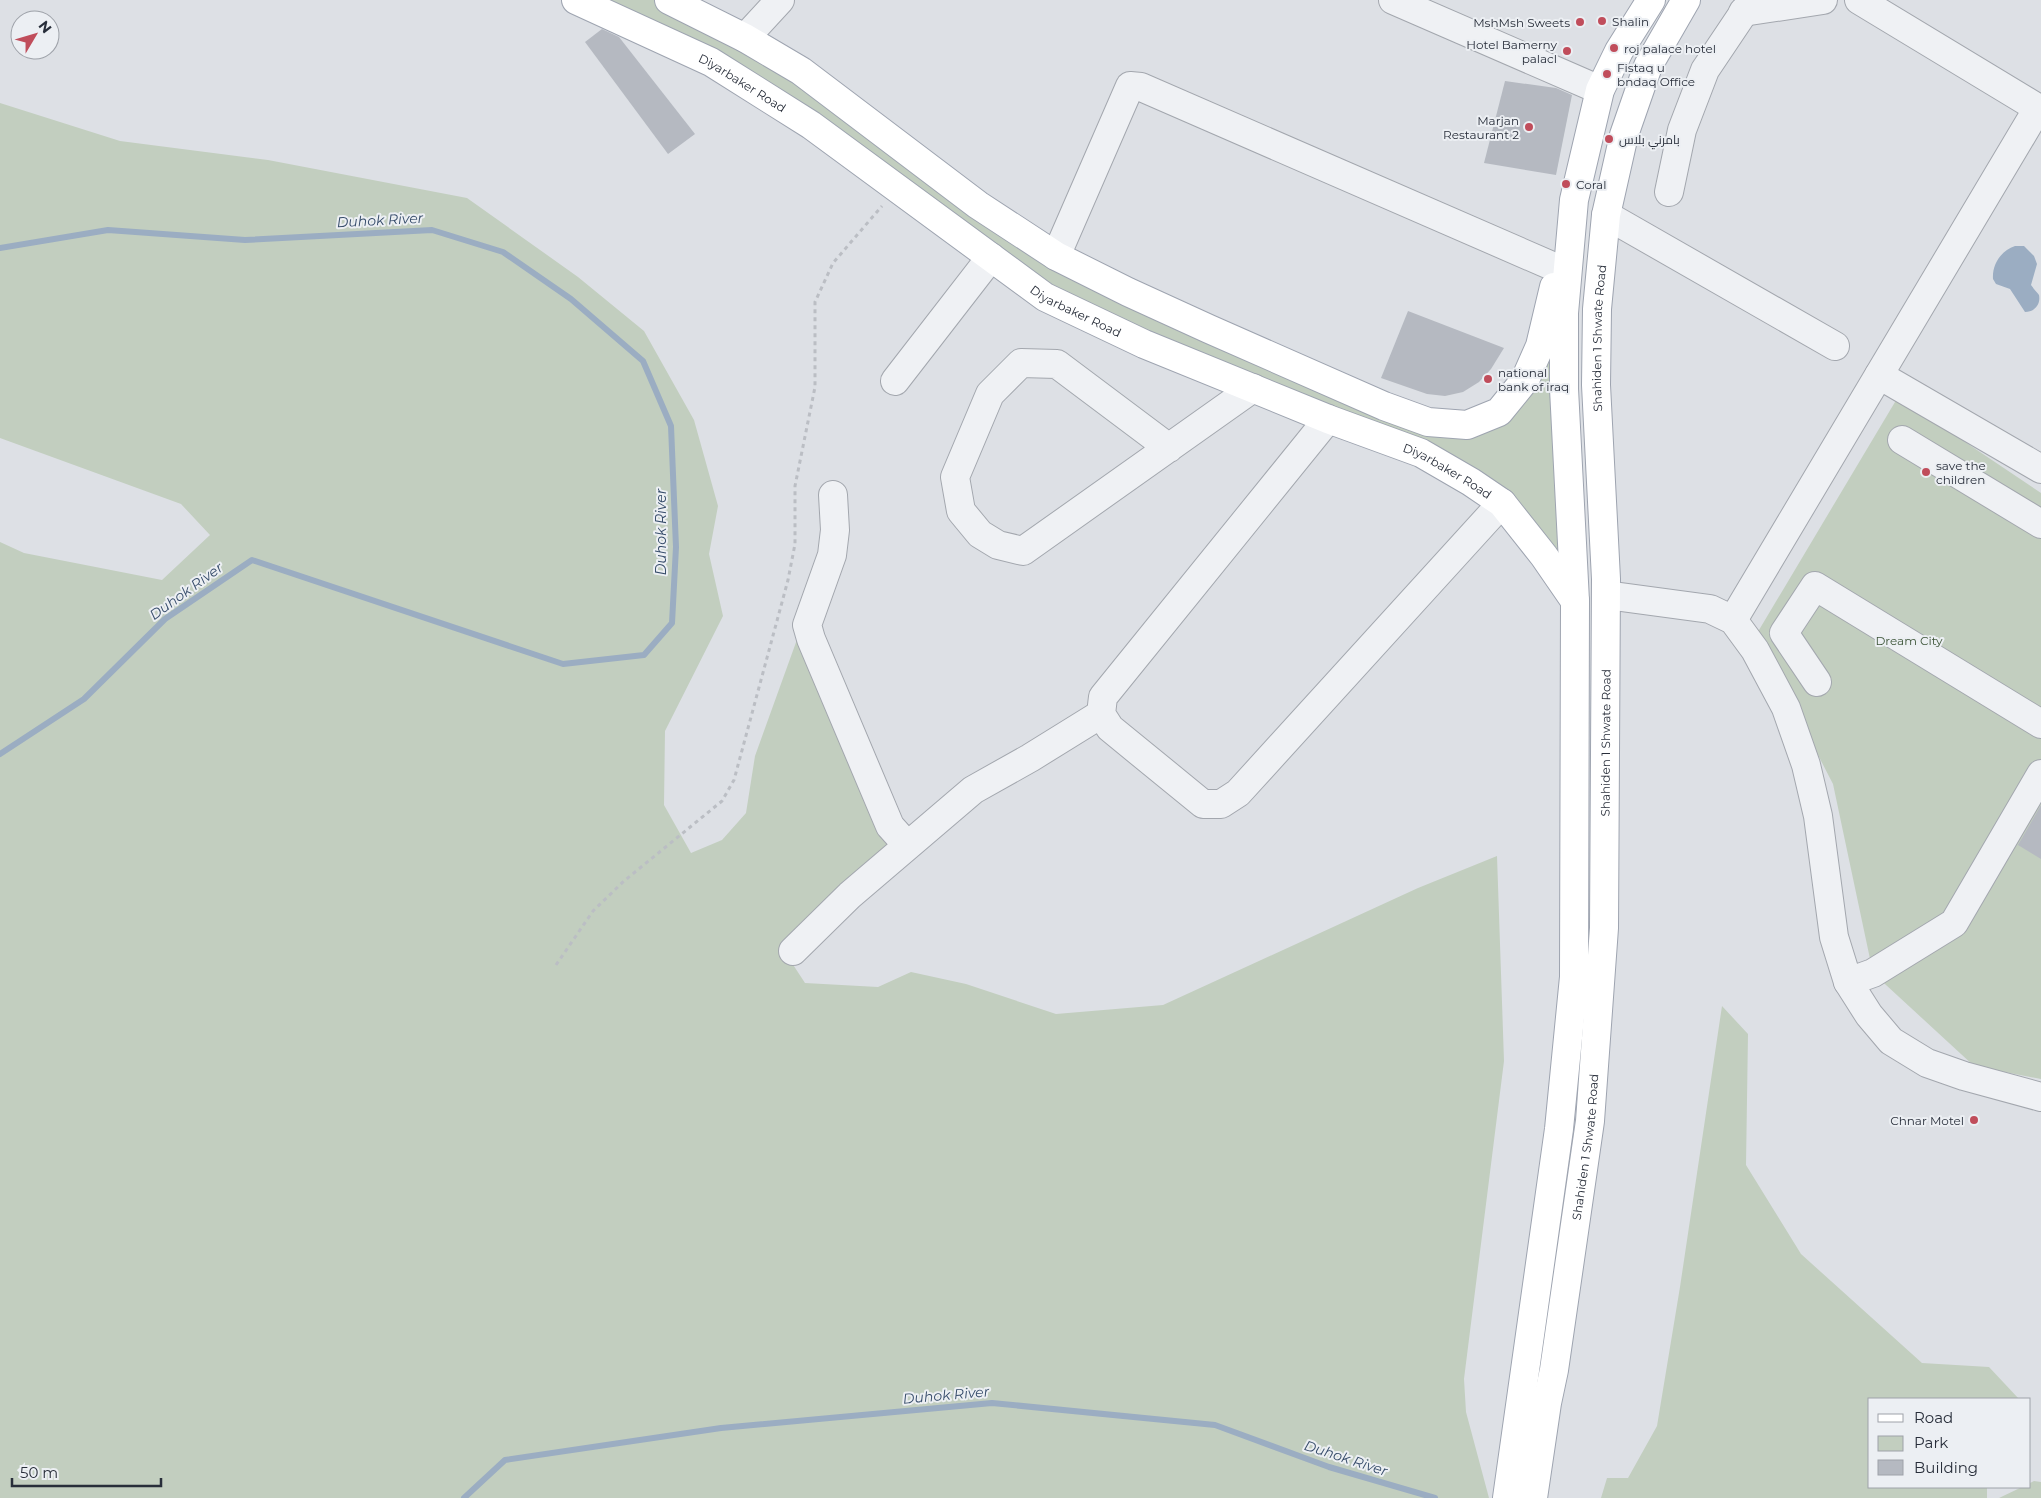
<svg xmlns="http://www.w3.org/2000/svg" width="2041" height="1498" font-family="Montserrat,Cairo,sans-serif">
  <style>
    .green { fill: #c2cebf }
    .water { fill: #9badc2 }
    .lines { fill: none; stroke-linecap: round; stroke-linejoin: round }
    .stream { stroke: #9badc2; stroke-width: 6 }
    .building { fill: #b5b9c1 }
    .minor-casing { stroke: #a3a7ae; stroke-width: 30 }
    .major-casing { stroke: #9ea4b0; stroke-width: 30 }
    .path { stroke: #bbbec4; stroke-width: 3; stroke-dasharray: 4 4; stroke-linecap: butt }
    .minor { stroke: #eff1f4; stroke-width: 28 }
    .major { stroke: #fff; stroke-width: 28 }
    .poi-dot { fill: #c04d5b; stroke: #eceff3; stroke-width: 2 }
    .labels { text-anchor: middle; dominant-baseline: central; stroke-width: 4; stroke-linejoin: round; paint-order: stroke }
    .poi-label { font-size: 12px; fill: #282e3a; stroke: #eceff3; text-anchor: start }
    .street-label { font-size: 12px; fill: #282e3a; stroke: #eceff3 }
    .park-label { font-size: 12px; fill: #3c5437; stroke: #eceff3 }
    .water-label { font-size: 14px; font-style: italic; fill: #364c6a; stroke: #eceff3 }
  </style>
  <rect width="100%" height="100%" fill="#dde0e5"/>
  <g class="green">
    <path d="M 576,0 L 669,0 L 978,205 L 1428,422 L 1499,412 L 1550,301 L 1575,601 L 1502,503 L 1045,297 L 811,125 Z"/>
    <path d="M 0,103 L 120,141 L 268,160 L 467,198 L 578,277 L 644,331 L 694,420 L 718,506 L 709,554 L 723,616 L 665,731 L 664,805 L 691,853 L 722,840 L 746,813 L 755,756 L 799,634 L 892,847 L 788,957 L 805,983 L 878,987 L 911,972 L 966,984 L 1056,1014 L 1163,1005 L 1418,888 L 1497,856 L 1504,1061 L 1464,1379 L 1466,1412 L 1489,1498 L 0,1498 L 0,542 L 24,553 L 162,580 L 210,535 L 181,504 L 0,438 Z"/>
    <path d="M 1898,397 L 2041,493 L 2041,1079 L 1974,1066 L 1873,973 L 1833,784 L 1756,635 Z"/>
    <path d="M 1722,1006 L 1748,1034 L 1746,1165 L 1801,1254 L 1922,1363 L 1989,1367 L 2019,1399 L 1870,1399 L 1870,1487 L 1987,1487 L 1987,1498 L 1601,1498 L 1607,1478 L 1628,1478 L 1657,1426 L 1680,1287 Z"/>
    <path d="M 2034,1481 L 2041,1482 L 2041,1498 L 1999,1498 L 2022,1487 L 2030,1487 L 2030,1483 Z"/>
  </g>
  <path class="water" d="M 2015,246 L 2024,246 L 2034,256 L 2037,264 L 2031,285 C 2033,288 2037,292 2039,295 C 2041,305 2034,312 2025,312 L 2010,289 L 1996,284 L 1993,279 C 1992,264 2001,251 2015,246 Z"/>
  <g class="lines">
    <g class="stream">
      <path d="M 0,248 L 108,230 L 245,240 L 432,230 L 503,252 L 571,299 L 643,361 L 671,426 L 676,547 L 672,623 L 644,655 L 563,664 L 252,560 L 165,619 L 84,699 L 0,754"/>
      <path d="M 464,1498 L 505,1460 L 721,1428 L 992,1403 L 1215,1425 L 1329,1467 L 1435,1498"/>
    </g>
  </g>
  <g class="building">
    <path d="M 602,29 L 619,37 L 695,134 L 668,154 L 585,42 Z"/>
    <path d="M 1505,81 L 1556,88 L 1572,95 L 1556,175 L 1484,163 Z"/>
    <path d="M 1408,311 L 1504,348 L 1491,369 L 1479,382 L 1463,392 L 1445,396 L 1427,394 L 1381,378 Z"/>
    <path d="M 2041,805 L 2041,859 L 2018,845 Z"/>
  </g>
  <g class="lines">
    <g class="minor-casing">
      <g id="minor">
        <path d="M 1393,0 L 1600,90"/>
        <path d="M 1859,0 L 2041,110"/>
        <path d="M 1743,12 L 1823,0"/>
        <path d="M 745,38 L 780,0"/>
        <path d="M 1669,192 L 1682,130 L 1705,70 L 1752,0"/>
        <path d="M 1606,215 L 1835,346"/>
        <path d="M 1056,256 L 1130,86 L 1141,87 L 1559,269"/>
        <path d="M 1879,375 L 2041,469"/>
        <path d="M 895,381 L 991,257"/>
        <path d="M 1328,419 L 1103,697 L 1101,714 L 1110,728 L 1203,804 L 1221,804 L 1238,793 L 1502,503"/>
        <path d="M 1902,440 L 2041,524"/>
        <path d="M 1169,448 L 1057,364 L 1021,363 L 990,394 L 955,477 L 961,511 L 980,534 L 998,545 L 1023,551 L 1253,388"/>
        <path d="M 833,495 L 835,530 L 832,555 L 807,625 L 811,639 L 890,826 L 907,845"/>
        <path d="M 1606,595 L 1710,609 L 1733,620 L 1755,650 L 1786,708 L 1806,765 L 1818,816 L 1834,937 L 1848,982 L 1869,1015 L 1891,1041 L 1927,1063 L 1964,1076 L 2041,1097"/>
        <path d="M 1733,620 L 2038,108"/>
        <path d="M 1817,682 L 1784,633 L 1815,586 L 2041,724"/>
        <path d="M 793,951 L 850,895 L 973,790 L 1030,758 L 1101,714"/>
        <path d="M 1848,982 L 1873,973 L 1954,923 L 2041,774"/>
      </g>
    </g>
    <g class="major-casing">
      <g id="major">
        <path id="s1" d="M 576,0 L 711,62 L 811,125 L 1045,297 L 1144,344 L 1328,419 L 1421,453 L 1471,482 L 1502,503 L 1544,556 L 1575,601"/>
        <path d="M 669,0 L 745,38 L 801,71 L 978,205 L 1056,256 L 1128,292 L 1209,329 L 1384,406 L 1428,422 L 1467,425 L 1499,412 L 1525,380 L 1540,346 L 1554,287"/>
        <path d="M 1507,1498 L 1559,1129 L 1574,977 L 1575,601 L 1564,389 L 1564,313 L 1574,200 L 1600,90 L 1619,51 L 1651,0"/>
        <path id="s2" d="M 1533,1498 L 1547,1403 L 1554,1370 L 1590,1121 L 1604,928 L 1606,579 L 1596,385 L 1597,309 L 1606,215 L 1624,135 L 1648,66 L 1686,0"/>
      </g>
    </g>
    <path class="path" d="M 556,965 L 593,911 L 624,881 L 722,801 L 734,780 L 788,580 L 795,544 L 795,486 L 815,387 L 815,302 L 833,263 L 882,206"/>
    <use href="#minor" class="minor"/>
    <use href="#major" class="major"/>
  </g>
  <g class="poi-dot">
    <circle cx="1602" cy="21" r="5"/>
    <circle cx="1580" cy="22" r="5"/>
    <circle cx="1614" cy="48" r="5"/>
    <circle cx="1567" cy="51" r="5"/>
    <circle cx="1607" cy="74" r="5"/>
    <circle cx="1529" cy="127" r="5"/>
    <circle cx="1609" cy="139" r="5"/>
    <circle cx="1566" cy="184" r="5"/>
    <circle cx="1488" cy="379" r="5"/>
    <circle cx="1926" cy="472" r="5"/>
    <circle cx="1974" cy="1120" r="5"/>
  </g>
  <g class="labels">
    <g class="poi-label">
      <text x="1612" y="21">Shalin</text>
      <text x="1570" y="22" text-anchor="end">MshMsh Sweets</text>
      <text x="1557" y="44" text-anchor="end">Hotel Bamerny<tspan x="1557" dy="14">palacl</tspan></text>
      <text x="1624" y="48">roj palace hotel</text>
      <text x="1617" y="67">Fistaq u<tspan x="1617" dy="14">bndaq Office</tspan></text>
      <text x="1519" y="120" text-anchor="end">Marjan<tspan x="1519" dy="14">Restaurant 2</tspan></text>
      <text x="1619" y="139">بامرني بلاس</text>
      <text x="1576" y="184">Coral</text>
      <text x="1498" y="372">national<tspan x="1498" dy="14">bank of iraq</tspan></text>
      <text x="1936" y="465">save the<tspan x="1936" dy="14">children</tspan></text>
      <text x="1964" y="1120" text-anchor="end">Chnar Motel</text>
    </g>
    <g class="street-label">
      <text stroke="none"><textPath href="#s1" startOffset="186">Diyarbaker Road</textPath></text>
      <text stroke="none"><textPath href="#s1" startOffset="591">Diyarbaker Road</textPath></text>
      <text stroke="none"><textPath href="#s2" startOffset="1165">Shahiden 1 Shwate Road</textPath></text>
      <text stroke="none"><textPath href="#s1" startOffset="996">Diyarbaker Road</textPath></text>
      <text stroke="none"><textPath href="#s2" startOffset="760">Shahiden 1 Shwate Road</textPath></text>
      <text stroke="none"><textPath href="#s2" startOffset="355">Shahiden 1 Shwate Road</textPath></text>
    </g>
    <g class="park-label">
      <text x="1909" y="640">Dream City</text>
    </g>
    <g class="water-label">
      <text transform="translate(380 220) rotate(-3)">Duhok River</text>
      <text transform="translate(661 532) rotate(-90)">Duhok River</text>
      <text transform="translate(186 591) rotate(-36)">Duhok River</text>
      <text transform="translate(946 1395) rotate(-5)">Duhok River</text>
      <text transform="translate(1346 1458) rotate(18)">Duhok River</text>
    </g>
  </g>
  <rect x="1868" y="1398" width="162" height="90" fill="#eceff3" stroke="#9ea2a9"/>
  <rect x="1878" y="1414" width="25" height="8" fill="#ffffff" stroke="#9ea2a9"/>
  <text x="1914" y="1423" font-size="15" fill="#282e3a">Road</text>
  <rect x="1878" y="1436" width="25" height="15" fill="#c2cebf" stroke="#9ea2a9"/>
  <text x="1914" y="1448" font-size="15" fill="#282e3a">Park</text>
  <rect x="1878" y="1460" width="25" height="15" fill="#b5b9c1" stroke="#9ea2a9"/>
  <text x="1914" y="1473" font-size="15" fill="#282e3a">Building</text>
  <g transform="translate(35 35) rotate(52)"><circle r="24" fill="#eceff3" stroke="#9ea2a9"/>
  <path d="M0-4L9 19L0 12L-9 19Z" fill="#c04d5b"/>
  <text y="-8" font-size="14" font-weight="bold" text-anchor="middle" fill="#282e3a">N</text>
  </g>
  <path d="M12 1478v8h149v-8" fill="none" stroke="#282e3a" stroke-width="2.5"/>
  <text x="20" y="1478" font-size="15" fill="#282e3a" stroke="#eceff3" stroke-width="4" paint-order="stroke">50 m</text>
</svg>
